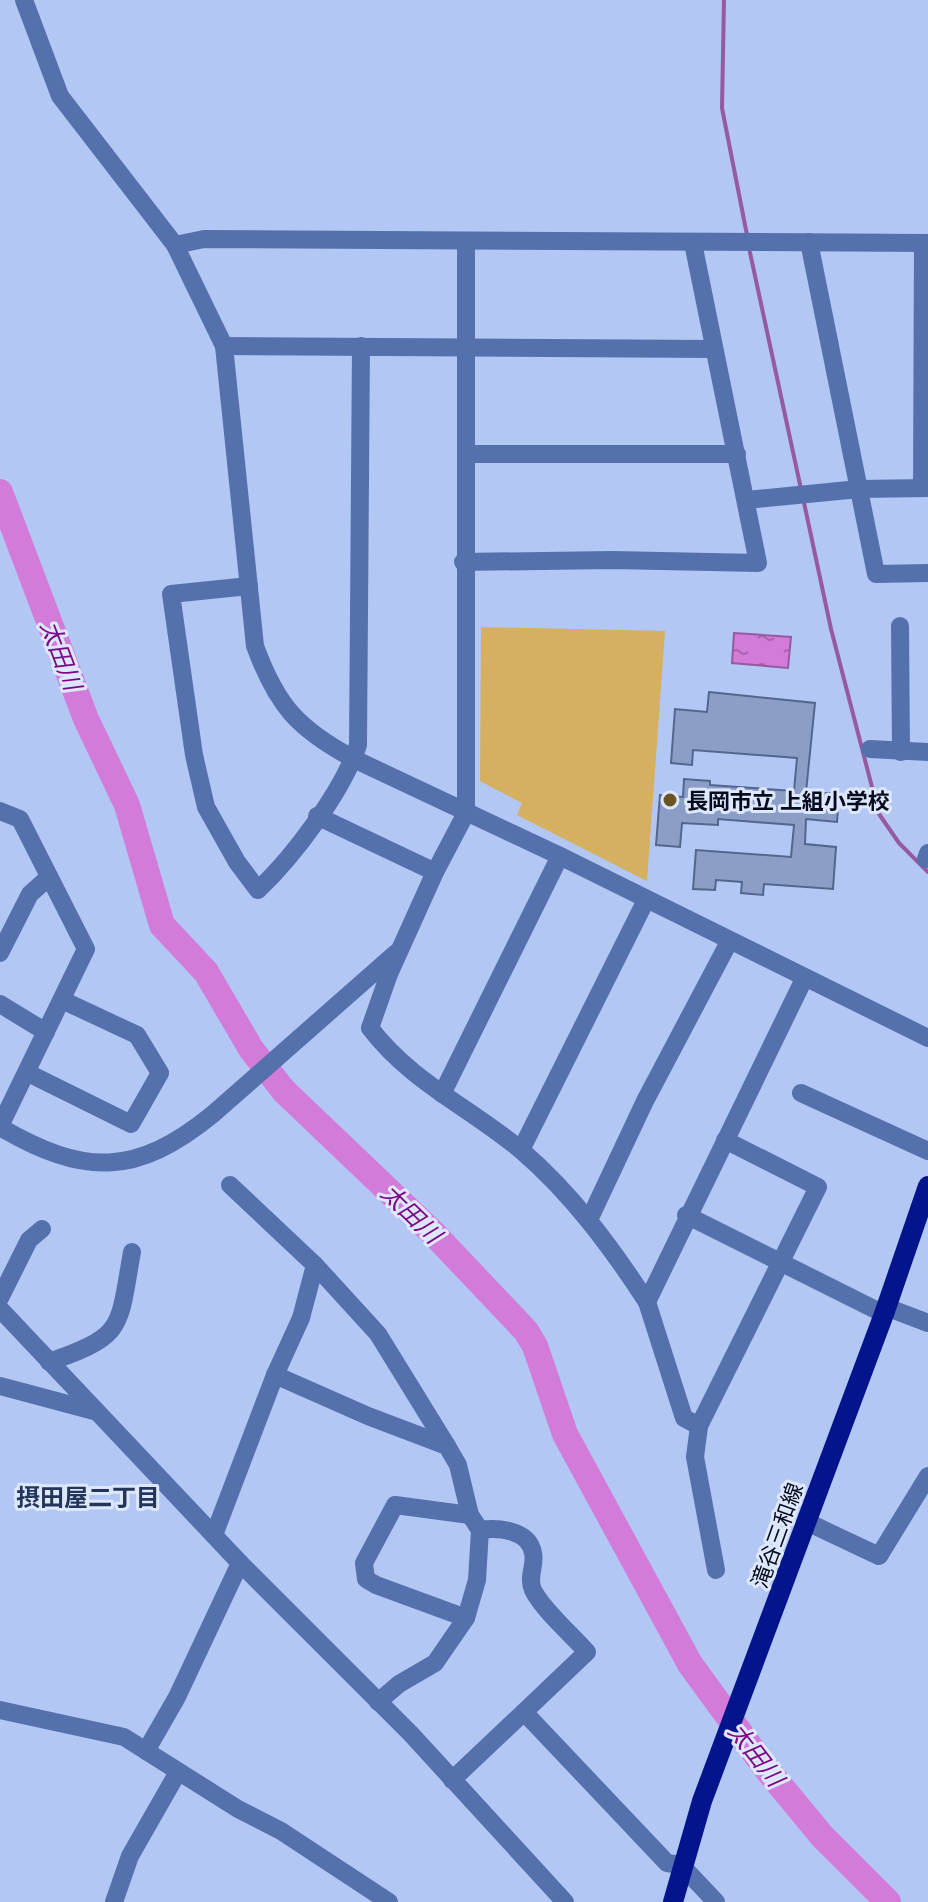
<svg xmlns="http://www.w3.org/2000/svg" width="928" height="1902" font-family="'Open Sans','Noto Sans JP',sans-serif">
  <style>
    .grass { fill: #d5b061 }
    .water { fill: url(#water-ripples); stroke: #965aa0; stroke-width: 2 }
    .lines { fill: none; stroke-linecap: round; stroke-linejoin: round }
    .stream { stroke: #965aa0; stroke-width: 4 }
    .river { stroke: #d37bd9; stroke-width: 26 }
    .building { fill: #8a9ec8; stroke: #54668d; stroke-width: 2 }
    .minor { stroke: #5571ad; stroke-width: 18 }
    .major { stroke: #03148c; stroke-width: 20 }
    .poi-dot { fill: #6b5525; stroke: #dde8ff; stroke-width: 3 }
    .labels { text-anchor: middle; dominant-baseline: central; stroke-width: 6; stroke-linejoin: round; paint-order: stroke }
    .poi-label { font-size: 22px; font-weight: bold; fill: #060c1b; stroke: #dde8ff; text-anchor: start }
    .street-label { font-size: 22px; fill: #060c1b; stroke: #dde8ff }
    .water-label { font-size: 24px; font-style: italic; fill: #7e0986; stroke: #dde8ff }
    .neighbourhood-label { font-size: 24px; font-weight: bold; fill: #253559; stroke: #dde8ff }
  </style>
  <defs>
    <pattern id="water-ripples" width="26" height="14" patternUnits="userSpaceOnUse" patternTransform="scale(2)"><rect width="26" height="14" fill="#d37bd9"/><path d="M2 4q2-2 4 0t4 0M15 11q2-2 4 0t4 0" fill="none" stroke="#a963af"/></pattern>
  </defs>
  <rect width="100%" height="100%" fill="#b2c7f3"/>
  <path class="grass" d="M 481,627 L 665,631 L 647,881 L 517,815 L 522,803 L 480,781 Z"/>
  <path class="water" d="M 734,633 L 791,637 L 788,668 L 732,663 Z"/>
  <g class="lines">
    <g class="stream">
      <path d="M 724,0 L 722,108 L 747,235"/>
      <path d="M 749,248 L 801,489"/>
      <path d="M 803,498 L 831,629 L 879,814 L 899,843 L 928,872"/>
    </g>
    <path class="river" d="M 0,492 L 86,719 L 127,805 L 162,925 L 206,972 L 251,1049 L 284,1091 L 435,1235 L 526,1331 L 535,1346 L 565,1434 L 690,1664 L 765,1767 L 822,1836 L 888,1902"/>
  </g>
  <path class="building" d="M 709,692 L 815,703 L 806,792 L 839,794 L 837,822 L 806,819 L 805,844 L 836,847 L 833,889 L 764,884 L 763,895 L 741,893 L 742,882 L 716,880 L 715,890 L 693,889 L 696,850 L 791,857 L 794,825 L 718,819 L 718,825 L 682,823 L 680,847 L 656,845 L 660,795 L 683,797 L 684,779 L 710,781 L 710,785 L 794,791 L 797,758 L 693,750 L 692,765 L 671,763 L 675,709 L 707,712 Z"/>
  <g class="lines">
    <g class="minor">
      <path d="M 24,0 L 60,96 L 175,245 L 224,346 L 255,646 C 277,706 298,729 354,759 L 560,856 L 928,1038"/>
      <path d="M 466,241 L 466,813 L 435,872 L 389,974 L 370,1028 C 411,1082 471,1108 522,1151 C 572,1194 611,1247 647,1302 L 804,979"/>
      <path d="M 809,242 L 876,574 L 928,573"/>
      <path d="M 175,245 L 204,239 L 928,243"/>
      <path d="M 224,346 L 713,349"/>
      <path d="M 466,454 L 737,454"/>
      <path d="M 922,488 L 923,243"/>
      <path d="M 747,500 L 859,489 L 928,488"/>
      <path d="M 463,562 L 612,560 L 758,563 L 693,243"/>
      <path d="M 249,586 L 171,594 L 194,755 L 206,807 L 237,862 L 258,890 C 293,857 343,791 358,745 L 361,346"/>
      <path d="M 900,626 L 901,752"/>
      <path d="M 870,749 L 928,752"/>
      <path d="M 0,811 L 20,819 L 86,949 L 0,1126"/>
      <path d="M 317,816 L 435,872"/>
      <path d="M 926,859 L 928,853"/>
      <path d="M 0,953 L 30,894 L 48,878"/>
      <path d="M 0,1004 L 46,1032"/>
      <path d="M 28,1073 L 131,1124 L 160,1073 L 137,1035 L 62,1000"/>
      <path d="M 801,1093 L 928,1151"/>
      <path d="M 442,1094 L 560,856"/>
      <path d="M 0,1127 C 84,1176 136,1177 213,1114 L 396,953"/>
      <path d="M 521,1150 L 646,900"/>
      <path d="M 230,1185 L 315,1265"/>
      <path d="M 686,1215 L 884,1314"/>
      <path d="M 589,1220 L 645,1101 L 729,942"/>
      <path d="M 0,1298 L 29,1240 L 42,1229"/>
      <path d="M 647,1302 L 684,1418 L 699,1426 L 818,1187 L 725,1140"/>
      <path d="M 886,1307 L 928,1323"/>
      <path d="M 0,1309 L 240,1563 L 411,1734 L 565,1902"/>
      <path d="M 49,1362 C 126,1335 118,1329 132,1252"/>
      <path d="M 275,1375 L 301,1318 L 315,1265 L 378,1334 L 447,1446"/>
      <path d="M 0,1386 L 94,1411"/>
      <path d="M 699,1426 L 695,1457 L 716,1570"/>
      <path d="M 807,1522 L 879,1556 L 928,1476"/>
      <path d="M 480,1530 C 498,1527 529,1530 533,1553 C 536,1565 527,1577 533,1590 C 542,1609 572,1635 587,1652 L 524,1712"/>
      <path d="M 214,1535 L 275,1375 L 368,1416 L 447,1446 L 458,1465 L 470,1515 L 480,1530 L 477,1580 L 466,1618"/>
      <path d="M 378,1702 L 399,1684 L 435,1663 L 466,1618 L 376,1585 L 366,1579 L 364,1563 L 395,1505 L 470,1515"/>
      <path d="M 0,1710 L 124,1737 L 238,1809 L 281,1831 L 389,1902"/>
      <path d="M 146,1751 L 177,1697 L 240,1563"/>
      <path d="M 452,1780 L 524,1712 L 667,1863 L 681,1865 L 716,1902"/>
      <path d="M 114,1902 L 130,1856 L 178,1772"/>
    </g>
    <path class="major" d="M 673,1902 L 702,1801 L 884,1314 L 928,1186"/>
  </g>
  <circle class="poi-dot" cx="670" cy="800" r="8"/>
  <g class="labels">
    <g class="poi-label">
      <text x="686" y="800">長岡市立 上組小学校</text>
    </g>
    <g class="street-label">
      <text transform="translate(776 1535) rotate(-70)">滝谷三和線</text>
    </g>
    <g class="water-label">
      <text transform="translate(62 655) rotate(69)">太田川</text>
      <text transform="translate(412 1213) rotate(44)">太田川</text>
      <text transform="translate(757 1754) rotate(52)">太田川</text>
    </g>
    <g class="neighbourhood-label">
      <text x="88" y="1496">摂田屋二丁目</text>
    </g>
  </g>
</svg>
